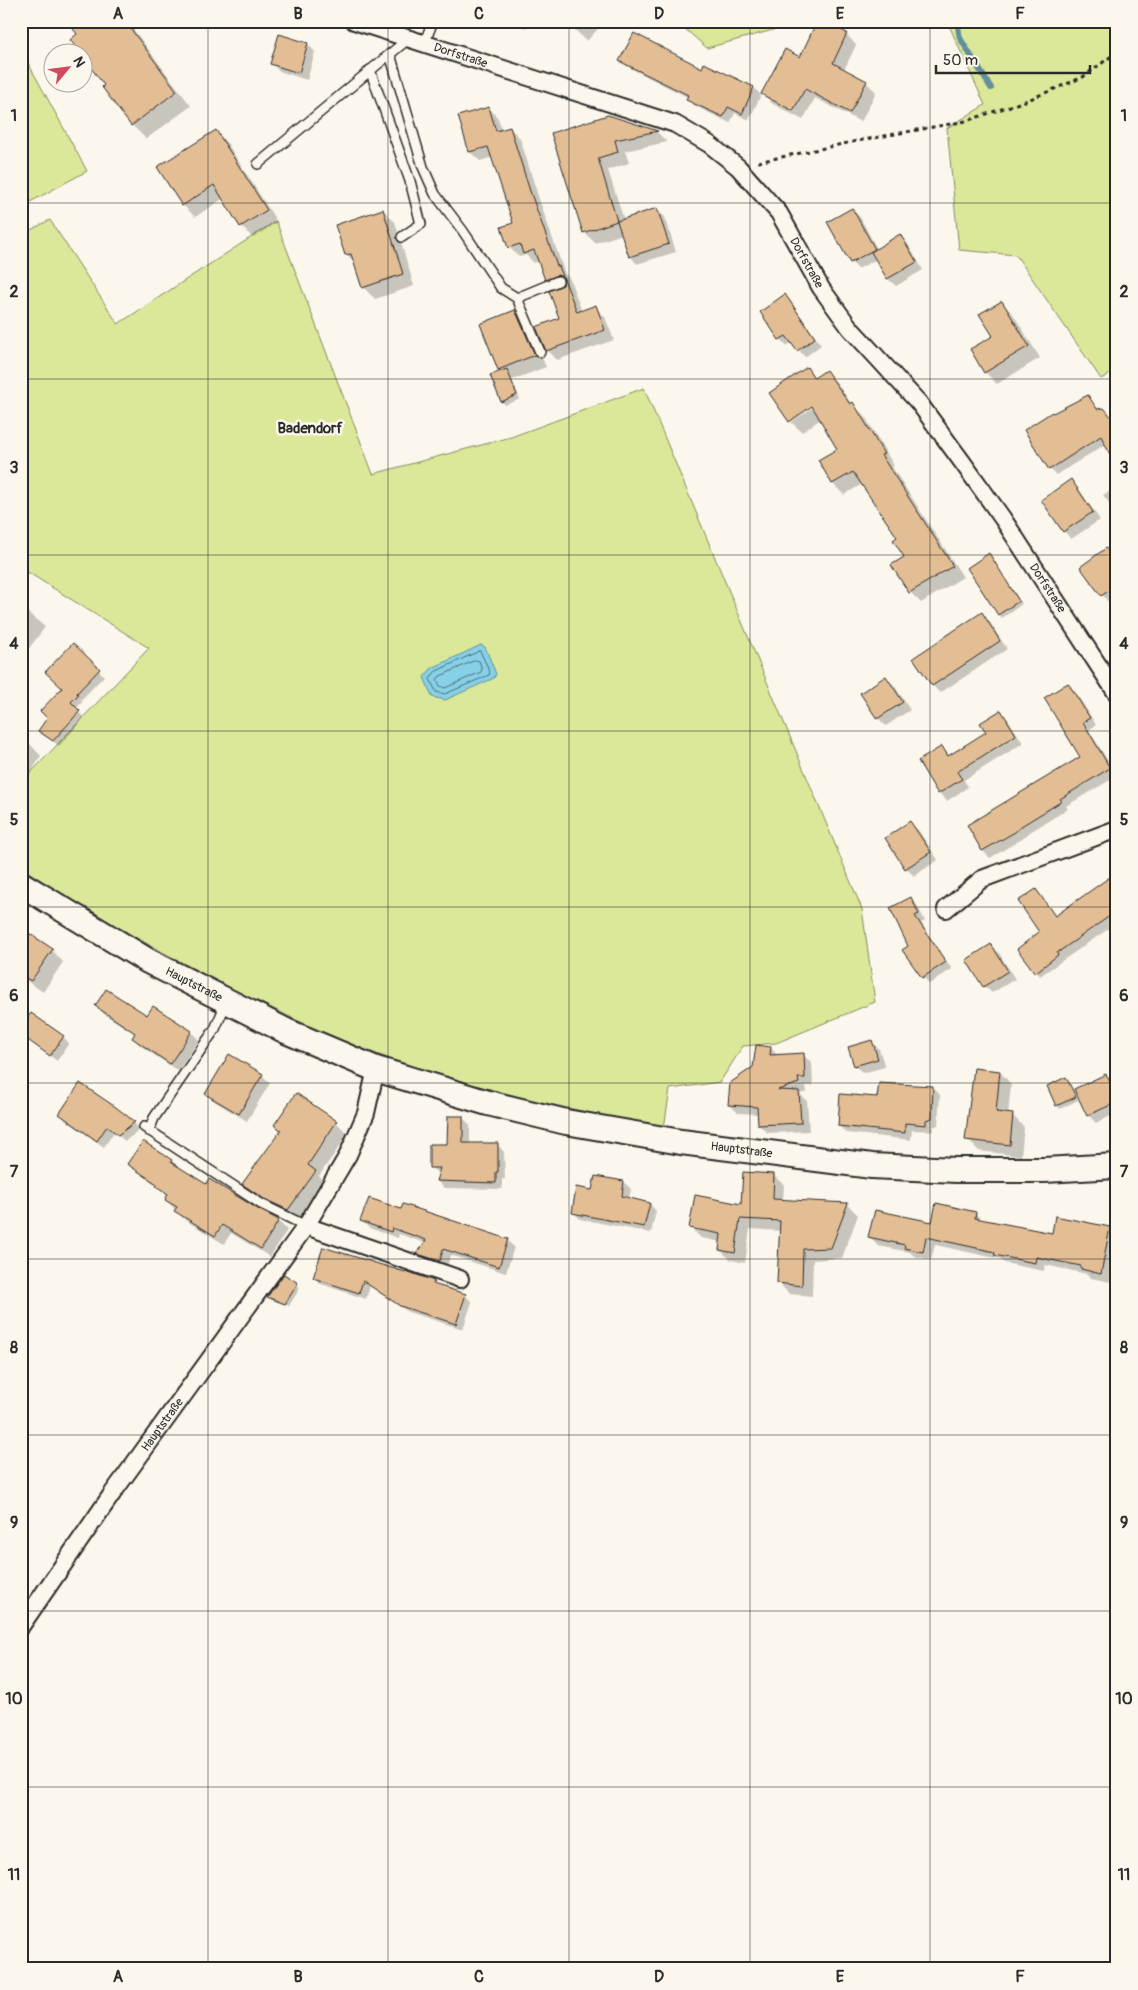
<svg xmlns="http://www.w3.org/2000/svg" width="1138" height="1990" font-family="Pangolin,sans-serif">
  <style>
    .green { fill: #dbe799; stroke: #838962 }
    .water { fill: #86d1e7; stroke: #628f9c }
    .shadow { fill: #0003 }
    .lines { fill: none; stroke-linecap: round; stroke-linejoin: round }
    .shore { stroke: #4f6d76; stroke-width: 1 }
    .stream { stroke: #628f9c; stroke-width: 6 }
    .building { fill: #e3bd94; stroke: #2b2b2b }
    .lane-casing { stroke: #2b2b2b; stroke-width: 12 }
    .street-casing { stroke: #2b2b2b; stroke-width: 20 }
    .secondary-casing { stroke: #2b2b2b; stroke-width: 28 }
    .path { stroke: #2b2b2b; stroke-width: 3; stroke-dasharray: 4 4; stroke-linecap: butt }
    .lane { stroke: #fbf7ec; stroke-width: 9 }
    .street { stroke: #fbf7ec; stroke-width: 16 }
    .secondary { stroke: #fbf7ec; stroke-width: 24 }
    .grid { fill: none; stroke: #2b2b2b; stroke-width: 1; stroke-opacity: 0.55 }
    .labels { text-anchor: middle; dominant-baseline: central; stroke-width: 5; stroke-linejoin: round; paint-order: stroke }
    .street-label { font-size: 12px; fill: #2b2b2b; stroke: #fbf7ec }
    .quarter-label { font-size: 15px; font-weight: bold; fill: #2b2b2b; stroke: #fbf7ec }
    .neatline { fill: none; stroke: #2b2b2b; stroke-width: 2 }
    .grid-label { font-size: 16px; text-anchor: middle; font-weight: bold; fill: #2b2b2b }
  </style>
  <rect width="100%" height="100%" fill="#fbf7ec"/>
  <filter id="ink" filterUnits="userSpaceOnUse"><feTurbulence type="fractalNoise" baseFrequency=".02" numOctaves="2"/><feDisplacementMap in="SourceGraphic" scale="10" xChannelSelector="R" yChannelSelector="G"/><feConvolveMatrix kernelMatrix="1 2 1 2 8 2 1 2 1" color-interpolation-filters="sRGB"/></filter>
  <g filter="url(#ink)">
    <g class="green">
      <path d="M 676,21 L 806,21 L 707,48 Z"/>
      <path d="M 947,21 L 1117,21 L 1117,370 L 1101,379 L 1016,255 L 959,250 L 947,128 L 985,105 Z"/>
      <path d="M 21,50 L 87,171 L 21,207 Z"/>
      <path d="M 50,220 L 118,324 L 276,221 L 373,474 L 511,437 L 644,388 L 862,909 L 875,1002 L 776,1043 L 743,1046 L 720,1082 L 670,1089 L 664,1128 C 569,1109 474,1089 382,1056 C 330,1038 280,1012 231,988 C 159,951 88,913 21,867 L 21,783 L 149,648 L 21,568 L 21,235 Z"/>
    </g>
    <path class="water" d="M 481,645 L 485,647 L 496,674 L 494,678 L 445,700 L 432,697 L 424,677 L 432,668 Z"/>
    <g class="shadow">
      <path d="M 69,21 L 127,21 L 191,106 L 146,139 L 132,125 L 106,85 L 72,40 L 79,34 Z"/>
      <path d="M 508,21 L 529,21 L 526,28 Z"/>
      <path d="M 536,21 L 549,21 L 547,26 Z"/>
      <path d="M 565,21 L 605,21 L 587,41 Z"/>
      <path d="M 846,34 L 856,45 L 844,70 L 866,82 L 876,92 L 861,122 L 815,98 L 803,120 L 773,104 L 763,94 L 800,59 Z"/>
      <path d="M 280,36 L 308,44 L 315,52 L 307,80 L 279,71 L 271,63 Z"/>
      <path d="M 621,61 L 702,70 L 705,65 L 754,88 L 761,95 L 749,120 L 735,113 L 730,123 L 695,106 L 688,99 L 689,98 L 628,67 Z"/>
      <path d="M 489,108 L 498,118 L 502,130 L 510,128 L 520,138 L 539,199 L 565,274 L 569,277 L 582,312 L 595,307 L 605,317 L 614,340 L 557,360 L 547,350 L 561,319 L 557,290 L 546,279 L 539,261 L 534,263 L 526,255 L 519,257 L 509,247 L 514,224 L 493,157 L 480,161 L 470,152 Z"/>
      <path d="M 606,117 L 657,132 L 667,142 L 625,151 L 629,163 L 608,170 L 624,220 L 657,210 L 665,217 L 676,252 L 637,264 L 630,256 L 623,234 L 595,243 L 584,232 L 553,134 Z"/>
      <path d="M 215,132 L 227,143 L 277,222 L 253,238 L 241,226 L 224,198 L 195,217 L 183,205 Z"/>
      <path d="M 383,210 L 395,222 L 414,286 L 375,299 L 363,287 L 356,264 L 346,255 Z"/>
      <path d="M 852,210 L 860,217 L 877,249 L 900,236 L 908,244 L 923,270 L 896,286 L 888,279 L 877,259 L 858,269 L 851,262 Z"/>
      <path d="M 785,296 L 791,302 L 821,345 L 805,357 L 792,342 L 787,346 L 780,339 L 761,313 Z"/>
      <path d="M 1001,302 L 1013,314 L 1040,358 L 997,384 L 985,372 L 972,350 L 994,336 Z"/>
      <path d="M 515,311 L 527,323 L 546,367 L 512,380 L 520,399 L 505,405 L 502,401 L 502,372 L 499,369 Z"/>
      <path d="M 806,368 L 816,378 L 826,372 L 837,383 L 852,405 L 864,415 L 894,466 L 892,467 L 963,577 L 921,603 L 910,592 L 905,558 L 899,538 L 862,484 L 844,495 L 833,484 L 839,449 L 821,419 L 802,432 L 791,422 L 818,404 L 817,402 L 791,421 L 771,393 Z"/>
      <path d="M 1088,397 L 1099,410 L 1106,444 L 1056,475 L 1050,469 L 1054,415 Z"/>
      <path d="M 1071,481 L 1079,489 L 1100,520 L 1071,539 L 1064,531 Z"/>
      <path d="M 1117,487 L 1117,514 L 1103,495 Z"/>
      <path d="M 1117,543 L 1117,595 L 1108,602 L 1082,567 Z"/>
      <path d="M 989,555 L 1022,604 L 1002,618 L 999,614 Z"/>
      <path d="M 21,607 L 45,627 L 27,651 L 21,646 Z"/>
      <path d="M 982,614 L 989,621 L 1007,649 L 940,693 L 933,686 L 915,658 Z"/>
      <path d="M 73,645 L 104,676 L 81,700 L 83,701 L 76,709 L 84,718 L 59,746 L 40,731 L 64,688 Z"/>
      <path d="M 886,678 L 894,685 L 910,710 L 886,726 L 878,718 L 862,694 Z"/>
      <path d="M 1068,684 L 1075,691 L 1096,725 L 1089,730 L 1117,776 L 1066,806 L 1068,809 L 1030,832 L 1022,839 L 990,858 L 983,851 L 969,826 L 1082,758 Z"/>
      <path d="M 1001,712 L 1008,719 L 1023,743 L 964,780 L 968,787 L 947,801 L 939,793 L 942,748 L 950,756 L 988,733 Z"/>
      <path d="M 21,739 L 30,744 L 41,756 L 29,776 L 26,774 L 21,781 Z"/>
      <path d="M 910,823 L 918,830 L 938,860 L 914,876 L 906,868 L 887,839 Z"/>
      <path d="M 1117,873 L 1117,923 L 1040,976 L 1034,969 L 1041,933 L 1036,891 L 1056,917 Z"/>
      <path d="M 911,899 L 917,905 L 925,921 L 921,923 L 952,969 L 929,984 L 904,951 L 910,947 Z"/>
      <path d="M 21,930 L 52,950 L 63,962 L 43,992 L 21,977 Z"/>
      <path d="M 991,946 L 999,953 L 1015,979 L 992,993 L 984,986 Z"/>
      <path d="M 97,1006 L 148,1017 L 154,1008 L 191,1032 L 199,1040 L 178,1071 L 141,1046 L 133,1038 L 136,1034 L 104,1014 Z"/>
      <path d="M 21,1034 L 63,1037 L 69,1043 L 57,1061 Z"/>
      <path d="M 871,1041 L 879,1049 L 885,1067 L 863,1073 L 855,1066 L 850,1047 Z"/>
      <path d="M 771,1048 L 778,1056 L 803,1055 L 812,1063 L 813,1086 L 806,1086 L 807,1092 L 800,1094 L 807,1101 L 809,1131 L 768,1133 L 759,1125 L 759,1114 L 738,1113 L 730,1105 L 754,1067 Z"/>
      <path d="M 1000,1072 L 1011,1084 L 1008,1115 L 1013,1116 L 1024,1127 L 1021,1156 L 979,1151 L 967,1139 Z"/>
      <path d="M 262,1075 L 270,1083 L 247,1121 L 214,1101 L 206,1094 Z"/>
      <path d="M 1106,1076 L 1114,1083 L 1117,1090 L 1117,1113 L 1096,1123 L 1088,1115 Z"/>
      <path d="M 1066,1079 L 1078,1100 L 1060,1109 L 1057,1105 Z"/>
      <path d="M 80,1085 L 134,1123 L 140,1130 L 125,1141 L 114,1132 L 104,1147 L 67,1121 L 60,1114 Z"/>
      <path d="M 933,1087 L 940,1095 L 938,1125 L 933,1127 L 933,1131 L 912,1130 L 911,1140 L 846,1133 L 839,1126 Z"/>
      <path d="M 296,1095 L 336,1122 L 348,1134 L 319,1176 L 327,1184 L 300,1221 L 277,1210 L 255,1196 L 244,1184 L 282,1131 L 276,1125 Z"/>
      <path d="M 463,1118 L 470,1125 L 470,1145 L 497,1144 L 504,1152 L 505,1179 L 502,1179 L 502,1189 L 444,1188 L 437,1181 L 439,1174 L 430,1167 L 449,1145 Z"/>
      <path d="M 171,1161 L 177,1167 L 206,1185 L 278,1221 L 287,1230 L 270,1257 L 231,1233 L 224,1244 L 185,1220 L 166,1200 L 169,1196 L 129,1164 Z"/>
      <path d="M 773,1175 L 784,1185 L 783,1201 L 848,1205 L 858,1215 L 842,1258 L 813,1260 L 812,1296 L 789,1294 L 779,1283 L 781,1231 L 750,1229 L 745,1263 L 731,1260 L 720,1250 L 721,1242 L 701,1238 L 691,1228 L 743,1205 Z"/>
      <path d="M 624,1182 L 631,1189 L 629,1199 L 650,1204 L 656,1211 L 651,1233 L 580,1219 L 573,1212 L 593,1191 Z"/>
      <path d="M 402,1211 L 507,1240 L 514,1247 L 506,1273 L 450,1255 L 447,1268 L 426,1260 L 419,1253 L 425,1243 L 399,1234 L 398,1238 L 369,1228 L 362,1221 Z"/>
      <path d="M 975,1213 L 983,1221 L 1053,1234 L 1056,1217 L 1110,1229 L 1117,1236 L 1117,1246 L 1110,1282 L 1091,1278 L 1087,1274 L 1045,1265 L 1044,1271 L 1004,1263 L 1000,1259 L 935,1245 L 931,1260 L 914,1256 L 910,1252 L 878,1246 L 869,1237 Z"/>
      <path d="M 315,1278 L 433,1282 L 438,1287 L 465,1295 L 472,1302 L 463,1329 L 408,1312 L 370,1286 L 366,1299 L 321,1284 Z"/>
      <path d="M 297,1284 L 300,1288 L 289,1306 L 272,1300 L 269,1296 Z"/>
    </g>
    <g class="lines">
      <g class="shore">
        <path d="M 480,651 L 490,672 L 489,675 L 445,694 L 436,692 L 430,679 L 435,672 Z"/>
        <path d="M 476,660 L 479,661 L 482,669 L 481,672 L 445,688 L 440,686 L 437,680 L 439,677 Z"/>
      </g>
      <path class="stream" d="M 957,21 L 960,38 L 991,88"/>
    </g>
    <g class="building">
      <path d="M 67,21 L 125,21 L 177,91 L 131,126 L 102,87 L 104,85 L 82,56 L 82,52 L 80,52 L 70,40 L 77,34 Z"/>
      <path d="M 817,21 L 823,21 L 847,33 L 833,63 L 867,81 L 850,113 L 805,89 L 793,111 L 761,94 L 785,49 L 800,57 Z"/>
      <path d="M 634,33 L 702,68 L 704,63 L 754,87 L 742,114 L 728,107 L 723,117 L 686,100 L 688,95 L 619,61 Z"/>
      <path d="M 279,34 L 308,43 L 299,73 L 270,64 Z"/>
      <path d="M 489,107 L 496,131 L 510,127 L 529,188 L 557,266 L 559,266 L 577,312 L 596,305 L 605,330 L 546,351 L 536,327 L 559,318 L 549,291 L 563,285 L 564,279 L 558,275 L 545,280 L 534,250 L 523,254 L 520,244 L 508,248 L 501,227 L 513,223 L 488,147 L 469,152 L 458,116 Z"/>
      <path d="M 608,115 L 658,131 L 615,140 L 618,152 L 598,158 L 617,221 L 583,233 L 551,133 Z"/>
      <path d="M 216,130 L 267,210 L 240,227 L 214,185 L 182,206 L 157,167 Z"/>
      <path d="M 657,208 L 669,244 L 629,257 L 617,221 Z"/>
      <path d="M 852,208 L 875,249 L 850,263 L 827,222 Z"/>
      <path d="M 383,209 L 403,274 L 362,288 L 351,254 L 345,255 L 335,225 Z"/>
      <path d="M 900,234 L 917,262 L 887,279 L 871,252 Z"/>
      <path d="M 785,294 L 815,338 L 797,351 L 786,336 L 779,340 L 760,312 Z"/>
      <path d="M 1002,301 L 1029,346 L 984,373 L 970,349 L 993,336 L 979,314 Z"/>
      <path d="M 515,310 L 535,355 L 498,370 L 480,324 Z"/>
      <path d="M 807,367 L 814,378 L 826,370 L 850,404 L 853,402 L 884,454 L 881,455 L 953,566 L 909,593 L 891,565 L 904,557 L 893,540 L 897,537 L 853,472 L 832,484 L 818,460 L 837,449 L 812,406 L 789,422 L 769,393 Z"/>
      <path d="M 507,369 L 517,395 L 501,402 L 490,375 Z"/>
      <path d="M 1088,395 L 1097,409 L 1104,408 L 1117,424 L 1117,469 L 1101,436 L 1049,470 L 1024,430 L 1052,412 L 1053,413 Z"/>
      <path d="M 1071,479 L 1093,512 L 1063,532 L 1041,500 Z"/>
      <path d="M 1106,548 L 1117,564 L 1117,585 L 1101,596 L 1080,567 Z"/>
      <path d="M 989,553 L 1019,601 L 998,615 L 967,568 Z"/>
      <path d="M 982,612 L 1000,641 L 932,686 L 913,658 Z"/>
      <path d="M 73,643 L 100,669 L 77,693 L 78,695 L 71,702 L 80,711 L 53,741 L 38,731 L 47,718 L 40,711 L 62,688 L 45,672 Z"/>
      <path d="M 886,676 L 903,702 L 877,719 L 860,693 Z"/>
      <path d="M 1068,683 L 1090,718 L 1083,722 L 1110,768 L 1060,799 L 1062,801 L 1023,825 L 1015,832 L 982,851 L 967,825 L 1080,757 L 1044,698 Z"/>
      <path d="M 1001,710 L 1016,735 L 957,772 L 962,779 L 938,794 L 918,761 L 942,746 L 948,756 L 986,732 L 980,723 Z"/>
      <path d="M 910,821 L 931,852 L 905,869 L 885,838 Z"/>
      <path d="M 1117,872 L 1117,911 L 1057,953 L 1058,955 L 1035,973 L 1017,949 L 1039,932 L 1018,901 L 1036,889 L 1055,916 Z"/>
      <path d="M 911,897 L 919,914 L 915,916 L 946,962 L 922,978 L 902,950 L 908,946 L 890,908 Z"/>
      <path d="M 21,928 L 53,949 L 31,981 L 21,975 Z"/>
      <path d="M 991,944 L 1008,971 L 983,987 L 966,960 Z"/>
      <path d="M 106,989 L 147,1015 L 153,1006 L 192,1031 L 170,1064 L 132,1038 L 135,1033 L 95,1006 Z"/>
      <path d="M 31,1013 L 64,1036 L 50,1056 L 21,1035 L 21,1027 Z"/>
      <path d="M 872,1040 L 878,1059 L 854,1066 L 848,1047 Z"/>
      <path d="M 756,1045 L 771,1047 L 770,1055 L 804,1053 L 805,1078 L 798,1078 L 799,1083 L 778,1090 L 799,1091 L 801,1123 L 758,1125 L 757,1107 L 728,1105 L 730,1083 L 753,1067 Z"/>
      <path d="M 229,1054 L 263,1074 L 239,1114 L 205,1094 Z"/>
      <path d="M 974,1068 L 1000,1071 L 996,1112 L 1013,1114 L 1010,1145 L 965,1140 Z"/>
      <path d="M 1106,1074 L 1117,1096 L 1117,1102 L 1087,1116 L 1074,1089 Z"/>
      <path d="M 1066,1077 L 1076,1097 L 1056,1106 L 1047,1086 Z"/>
      <path d="M 80,1083 L 117,1108 L 135,1122 L 118,1135 L 107,1126 L 97,1141 L 59,1114 Z"/>
      <path d="M 879,1083 L 933,1086 L 932,1118 L 926,1120 L 926,1125 L 905,1123 L 905,1133 L 838,1126 L 840,1094 L 877,1097 Z"/>
      <path d="M 296,1093 L 337,1121 L 308,1165 L 316,1171 L 288,1210 L 264,1199 L 242,1184 L 281,1130 L 274,1125 Z"/>
      <path d="M 448,1116 L 463,1116 L 463,1143 L 498,1143 L 498,1172 L 496,1172 L 496,1183 L 436,1181 L 440,1168 L 429,1168 L 429,1144 L 447,1144 Z"/>
      <path d="M 143,1141 L 172,1160 L 171,1162 L 206,1184 L 209,1179 L 258,1209 L 279,1220 L 261,1249 L 222,1225 L 215,1236 L 174,1211 L 177,1207 L 165,1200 L 168,1194 L 156,1186 L 157,1184 L 127,1164 Z"/>
      <path d="M 743,1172 L 774,1174 L 773,1199 L 848,1203 L 831,1248 L 803,1249 L 802,1286 L 777,1283 L 780,1221 L 740,1219 L 735,1253 L 719,1250 L 721,1234 L 689,1228 L 695,1195 L 741,1204 Z"/>
      <path d="M 595,1176 L 624,1181 L 622,1196 L 650,1203 L 644,1227 L 572,1213 L 576,1187 L 592,1190 Z"/>
      <path d="M 369,1198 L 401,1209 L 403,1204 L 508,1239 L 499,1267 L 443,1249 L 440,1261 L 417,1254 L 426,1240 L 392,1228 L 391,1232 L 360,1221 Z"/>
      <path d="M 936,1203 L 976,1212 L 975,1218 L 1052,1233 L 1055,1216 L 1110,1227 L 1101,1274 L 1081,1269 L 1081,1266 L 1036,1257 L 1035,1263 L 994,1255 L 995,1252 L 926,1237 L 923,1252 L 904,1248 L 905,1245 L 868,1237 L 875,1210 L 932,1222 Z"/>
      <path d="M 323,1247 L 405,1272 L 406,1271 L 434,1281 L 433,1284 L 466,1294 L 456,1324 L 400,1306 L 363,1281 L 359,1293 L 313,1278 Z"/>
      <path d="M 284,1274 L 298,1283 L 285,1304 L 267,1297 Z"/>
    </g>
    <g class="lines">
      <g class="lane-casing">
        <g id="lane">
          <path d="M 424,44 L 433,21"/>
          <path d="M 390,54 L 423,167 L 435,194 L 463,231 L 501,288 L 517,298 L 540,352"/>
          <path d="M 370,70 L 410,181 L 421,224 L 402,237"/>
          <path d="M 258,164 L 408,39"/>
          <path d="M 517,298 L 558,281"/>
          <path d="M 144,1127 L 261,1204 L 306,1226"/>
          <path d="M 149,1131 L 154,1118 L 215,1029 L 227,1001"/>
        </g>
      </g>
      <g class="street-casing">
        <g id="street">
          <path id="s1" d="M 354,21 L 675,124 L 709,144 L 738,167 L 779,213 L 821,288 L 850,328 L 919,403 L 963,463 L 1003,519 L 1117,694"/>
          <path d="M 946,909 L 982,879 L 1117,829"/>
          <path d="M 306,1226 L 460,1279"/>
          <path id="s2" d="M 21,1626 L 112,1494 L 306,1226 L 348,1155 L 366,1113 L 376,1069"/>
        </g>
      </g>
      <g class="secondary-casing">
        <g id="secondary">
          <path id="s3" d="M 21,884 L 148,961 L 286,1031 L 376,1069 L 488,1103 L 566,1122 L 681,1142 L 872,1166 L 956,1170 L 1044,1170 L 1117,1166"/>
        </g>
      </g>
      <path class="path" d="M 758,162 L 852,142 L 966,121 L 1028,100 L 1083,77 L 1117,52"/>
      <use href="#lane" class="lane"/>
      <use href="#street" class="street"/>
      <use href="#secondary" class="secondary"/>
    </g>
  </g>
  <path class="grid" d="M 208,21 L 208,1969M 388,21 L 388,1969M 569,21 L 569,1969M 750,21 L 750,1969M 930,21 L 930,1969M 21,203 L 1117,203M 21,379 L 1117,379M 21,555 L 1117,555M 21,731 L 1117,731M 21,907 L 1117,907M 21,1083 L 1117,1083M 21,1259 L 1117,1259M 21,1435 L 1117,1435M 21,1611 L 1117,1611M 21,1787 L 1117,1787"/>
  <g class="labels">
    <g class="street-label">
      <text stroke="none"><textPath href="#s1" startOffset="112">Dorfstraße</textPath></text>
      <text stroke="none"><textPath href="#s1" startOffset="532">Dorfstraße</textPath></text>
      <text stroke="none"><textPath href="#s1" startOffset="938">Dorfstraße</textPath></text>
      <text stroke="none"><textPath href="#s3" startOffset="200">Hauptstraße</textPath></text>
      <text stroke="none"><textPath href="#s3" startOffset="776">Hauptstraße</textPath></text>
      <text stroke="none"><textPath href="#s2" startOffset="246">Hauptstraße</textPath></text>
    </g>
    <g class="quarter-label">
      <text x="310" y="428">Badendorf</text>
    </g>
  </g>
  <rect width="1138" height="1990" fill="none" stroke="#fbf7ec" stroke-width="55"/>
  <g transform="translate(68 68) rotate(61)"><circle r="24" fill="#fbf7ec" stroke="#a8a59f"/>
  <path d="M0-4L9 19L0 12L-9 19Z" fill="#d1495b"/>
  <text y="-8" font-size="14" font-weight="bold" text-anchor="middle" fill="#2b2b2b">N</text>
  </g>
  <path d="M936 65v8h154v-8" fill="none" stroke="#2b2b2b" stroke-width="2.5"/>
  <text x="943" y="65" font-size="15" fill="#2b2b2b" stroke="#fbf7ec" stroke-width="4" paint-order="stroke">50 m</text>
  <rect x="28" y="28" width="1082" height="1934" class="neatline"/>
  <g class="grid-label">
    <text x="118" y="19">A</text>
    <text x="298" y="19">B</text>
    <text x="479" y="19">C</text>
    <text x="659" y="19">D</text>
    <text x="840" y="19">E</text>
    <text x="1020" y="19">F</text>
    <text x="14" y="121">1</text>
    <text x="1124" y="121">1</text>
    <text x="14" y="297">2</text>
    <text x="1124" y="297">2</text>
    <text x="14" y="473">3</text>
    <text x="1124" y="473">3</text>
    <text x="14" y="649">4</text>
    <text x="1124" y="649">4</text>
    <text x="14" y="825">5</text>
    <text x="1124" y="825">5</text>
    <text x="14" y="1001">6</text>
    <text x="1124" y="1001">6</text>
    <text x="14" y="1177">7</text>
    <text x="1124" y="1177">7</text>
    <text x="14" y="1353">8</text>
    <text x="1124" y="1353">8</text>
    <text x="14" y="1528">9</text>
    <text x="1124" y="1528">9</text>
    <text x="14" y="1704">10</text>
    <text x="1124" y="1704">10</text>
    <text x="14" y="1880">11</text>
    <text x="1124" y="1880">11</text>
    <text x="118" y="1982">A</text>
    <text x="298" y="1982">B</text>
    <text x="479" y="1982">C</text>
    <text x="659" y="1982">D</text>
    <text x="840" y="1982">E</text>
    <text x="1020" y="1982">F</text>
  </g>
</svg>
